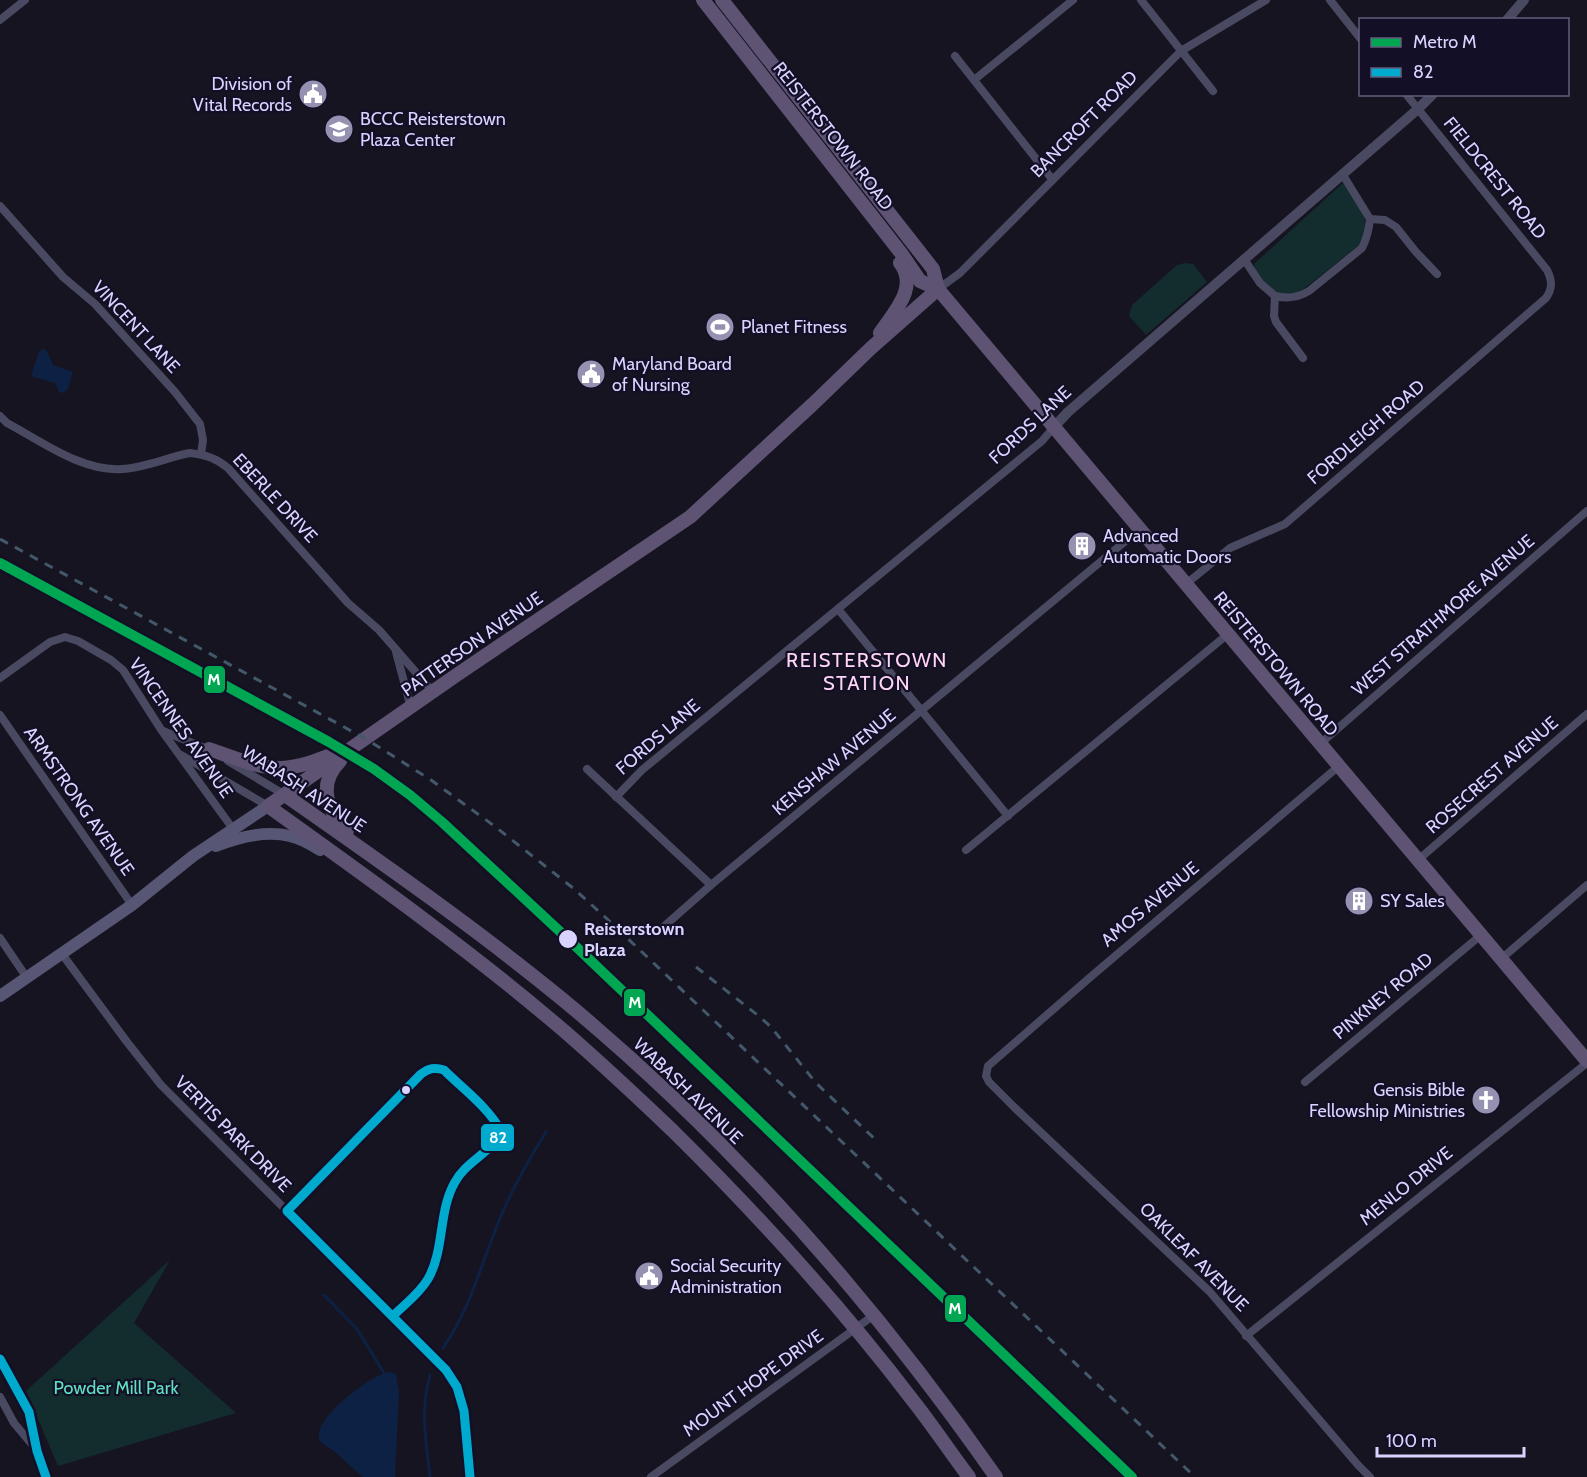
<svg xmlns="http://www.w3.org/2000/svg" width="1587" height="1477" font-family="Cabin,sans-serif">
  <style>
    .green { fill: #132c2d }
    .water { fill: #0d2144 }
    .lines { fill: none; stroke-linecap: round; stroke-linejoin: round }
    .stream { stroke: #0d2144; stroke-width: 3 }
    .minor { stroke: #4a4962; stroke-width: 8 }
    .tertiary { stroke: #4a4962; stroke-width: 10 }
    .secondary { stroke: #575674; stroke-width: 12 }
    .primary { stroke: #5e5373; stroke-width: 14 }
    .rail { stroke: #43596b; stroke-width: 3; stroke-dasharray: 9 8; stroke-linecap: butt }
    .bus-1-casing { stroke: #130f26; stroke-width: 14 }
    .bus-1 { stroke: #00a9ce; stroke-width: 9 }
    .metro-1-casing { stroke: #130f26; stroke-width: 15 }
    .metro-1 { stroke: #00a651; stroke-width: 10 }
    .stop-dot { fill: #d9d4ff; stroke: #130f26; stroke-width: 2 }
    .labels { text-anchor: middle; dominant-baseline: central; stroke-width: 4.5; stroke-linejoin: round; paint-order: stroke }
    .poi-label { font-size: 18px; fill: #d9d4ff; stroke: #130f26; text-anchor: start }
    .street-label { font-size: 18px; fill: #d9d4ff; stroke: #130f26 }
    .stop-label { font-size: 18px; font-weight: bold; fill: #d9d4ff; stroke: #130f26; text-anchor: start }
    .park-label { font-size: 18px; fill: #5fe0c0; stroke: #130f26 }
    .neighbourhood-label { font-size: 20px; letter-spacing: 1.5px; fill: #ffd6f0; stroke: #130f26 }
    .line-badge { stroke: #130f26; stroke-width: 2 }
    .badge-label { font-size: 16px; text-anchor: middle; font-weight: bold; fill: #fff }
  </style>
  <rect width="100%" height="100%" fill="#161421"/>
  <g class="green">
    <path d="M 1345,181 L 1364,217 C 1367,226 1364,239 1358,246 L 1296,295 C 1291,294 1285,295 1280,294 C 1268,291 1256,276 1254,264 Z"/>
    <path d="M 1185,263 L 1193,264 L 1207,282 L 1146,335 L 1129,316 L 1132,305 L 1177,265 Z"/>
    <path d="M 170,1260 L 134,1323 L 236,1413 L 58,1466 L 26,1391 Z"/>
  </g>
  <g class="water">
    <path d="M 42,349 L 45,349 L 48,353 L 53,365 L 73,372 L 68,389 L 63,393 L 59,392 L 55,383 L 31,376 L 39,352 Z"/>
    <path d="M 389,1372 L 396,1374 L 399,1392 L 395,1477 L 363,1477 C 353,1469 344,1460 335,1452 C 331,1448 323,1445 320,1441 C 309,1421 372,1374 389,1372 Z"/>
  </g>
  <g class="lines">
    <g class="stream">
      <path d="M 324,1295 L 357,1329 L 384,1373"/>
      <path d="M 443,1348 C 473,1305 483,1256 504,1209 C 516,1182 531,1156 546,1132"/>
      <path d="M 430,1375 C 420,1411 426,1441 430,1477"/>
    </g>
    <g class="minor">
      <path d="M 1141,0 L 1213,91"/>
      <path d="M 1330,0 L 1360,38"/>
      <path d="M 0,20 L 25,0"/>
      <path d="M 955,56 L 1052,179"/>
      <path d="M 974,80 L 1073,0"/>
      <path d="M 1343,175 L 1370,219 L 1385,220 L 1396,227 L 1416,252 L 1437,274"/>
      <path d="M 0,206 L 63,277 L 95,304 L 175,392 L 200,424 L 203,440 L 201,454"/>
      <path d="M 1244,259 L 1260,283 L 1275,296 L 1274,316 L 1276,322 L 1303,358"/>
      <path d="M 938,289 L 960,273 L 1181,51 L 1266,0"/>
      <path d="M 1275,296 C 1288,299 1298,298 1309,291 L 1362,248 C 1367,238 1369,230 1370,219"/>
      <path d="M 0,416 L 7,423 C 41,441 82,472 122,469 C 145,468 168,457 190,453 C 206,455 216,458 228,468 L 348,603 L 379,630 L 433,692"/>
      <path d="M 1186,584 L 1230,548 L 1285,524 L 1546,298 C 1553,288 1552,280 1547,270 L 1406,94"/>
      <path d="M 838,609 L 1008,816"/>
      <path d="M 396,652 L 411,708"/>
      <path d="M 0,678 L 50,642 L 65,637 L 78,641 L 111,660 L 123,670 L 162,731 L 233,829"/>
      <path d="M 0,715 L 132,905"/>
      <path d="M 163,731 L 212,751"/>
      <path d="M 1320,744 L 1587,511"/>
      <path d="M 181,755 L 268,806"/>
      <path d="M 228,761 L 285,795"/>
      <path d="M 1339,766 L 1094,974 L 988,1066 L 986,1076 L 989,1082 L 1015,1108 L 1210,1292 L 1358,1465 L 1370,1477"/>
      <path d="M 587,769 L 711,885"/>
      <path d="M 616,797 L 642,770 L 1042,441 L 1054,427"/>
      <path d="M 966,850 L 1228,634"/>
      <path d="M 1418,860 L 1587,714"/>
      <path d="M 661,929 L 711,885 L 1140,529"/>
      <path d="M 0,938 L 27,978"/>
      <path d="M 62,954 L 127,1042 L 161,1085 L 446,1370 L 457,1387 L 464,1411 L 470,1477"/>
      <path d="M 1501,959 L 1587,885"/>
      <path d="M 1305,1082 L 1481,935"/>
      <path d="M 1246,1336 L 1587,1063"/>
      <path d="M 0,1359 L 29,1412 L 37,1451 L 46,1477"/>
      <path d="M 0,1397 L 14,1423 L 35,1448"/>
      <path d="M 651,1477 L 874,1315"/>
    </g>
    <g class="tertiary">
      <path d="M 1507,20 L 1524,0"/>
      <path d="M 1054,427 L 1068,412 L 1418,109 L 1433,94"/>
    </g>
    <g class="secondary">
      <path d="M 216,846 C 239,837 265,830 290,836 C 300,838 311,844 320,850"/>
      <path d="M 0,996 L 132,905 L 193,856 L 268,806"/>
    </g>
    <g class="primary">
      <path d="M 703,0 L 901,253 L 920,281 L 938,289"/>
      <path d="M 722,0 L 933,269 L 938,289 L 1587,1061"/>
      <path d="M 938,289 L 871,348 L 813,404 L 690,517 L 458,674 L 268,806 C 364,875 460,943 550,1019 C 592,1054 633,1093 673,1131 C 759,1216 841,1306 914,1402 C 933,1426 950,1452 969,1477"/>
      <path d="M 880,333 C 894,312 919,287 900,263"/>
      <path d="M 209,749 C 232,757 257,768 281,768 C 301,767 318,760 336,753"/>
      <path d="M 340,761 C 317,784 327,811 347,831"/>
      <path d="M 285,795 C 379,861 473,926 562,999 C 728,1136 873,1301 996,1477"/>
    </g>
    <g class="rail">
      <path d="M 0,539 L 366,739 L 431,780 L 493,825 L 573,888 L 604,916 L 1195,1477"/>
      <path d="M 696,967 L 760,1017 L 771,1027 L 816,1083 L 879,1143"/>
    </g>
    <g class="bus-1-casing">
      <g id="bus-1">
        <path d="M 393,1316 C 405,1304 419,1294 428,1279 C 445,1249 438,1211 455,1182 C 466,1161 492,1153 501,1131 C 488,1107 463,1089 444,1070 C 435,1067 429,1068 421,1074 L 287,1211 L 446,1370 L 457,1387 L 464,1411 L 470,1477"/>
        <path d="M 0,1359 L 29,1412 L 37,1451 L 46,1477"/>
      </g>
    </g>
    <use href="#bus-1" class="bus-1"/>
    <g class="metro-1-casing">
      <path id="metro-1" d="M 0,563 L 329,742 L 374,769 L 410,795 L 442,822 L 568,939 L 1132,1477"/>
    </g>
    <use href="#metro-1" class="metro-1"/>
  </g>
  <defs>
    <g id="civic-disc" transform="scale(1.5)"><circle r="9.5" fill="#9591b1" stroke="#130f26"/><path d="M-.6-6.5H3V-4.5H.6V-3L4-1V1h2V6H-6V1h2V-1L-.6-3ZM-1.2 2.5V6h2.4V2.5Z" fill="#fff"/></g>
    <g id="university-disc" transform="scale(1.5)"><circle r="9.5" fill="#9591b1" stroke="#130f26"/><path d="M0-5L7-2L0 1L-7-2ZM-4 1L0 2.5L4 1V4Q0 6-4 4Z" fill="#fff"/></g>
    <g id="stadium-disc" transform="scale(1.5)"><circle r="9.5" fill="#9591b1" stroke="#130f26"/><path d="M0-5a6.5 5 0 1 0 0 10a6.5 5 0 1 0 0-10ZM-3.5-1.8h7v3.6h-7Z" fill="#fff"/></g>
    <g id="building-disc" transform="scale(1.5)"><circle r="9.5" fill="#9591b1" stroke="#130f26"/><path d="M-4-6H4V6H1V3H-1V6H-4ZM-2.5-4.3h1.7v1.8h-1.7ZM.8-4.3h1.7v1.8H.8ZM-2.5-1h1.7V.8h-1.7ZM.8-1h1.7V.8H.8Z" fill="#fff"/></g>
    <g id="church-disc" transform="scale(1.5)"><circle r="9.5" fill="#9591b1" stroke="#130f26"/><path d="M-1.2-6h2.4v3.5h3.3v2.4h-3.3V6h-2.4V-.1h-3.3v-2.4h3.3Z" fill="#fff"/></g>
  </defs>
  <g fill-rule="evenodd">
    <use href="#civic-disc" x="313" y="94"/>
    <use href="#university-disc" x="339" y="129"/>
    <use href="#stadium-disc" x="720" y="327"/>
    <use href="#civic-disc" x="591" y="374"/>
    <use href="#building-disc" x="1082" y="546"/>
    <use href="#building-disc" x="1359" y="901"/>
    <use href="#church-disc" x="1486" y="1100"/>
    <use href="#civic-disc" x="649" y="1276"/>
  </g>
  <g class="stop-dot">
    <circle cx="568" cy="939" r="10"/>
    <circle cx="406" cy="1090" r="5"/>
  </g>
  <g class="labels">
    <g class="poi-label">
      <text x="292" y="84" text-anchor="end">Division of<tspan x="292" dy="21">Vital Records</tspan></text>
      <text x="360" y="119">BCCC Reisterstown<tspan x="360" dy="21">Plaza Center</tspan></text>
      <text x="741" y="327">Planet Fitness</text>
      <text x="612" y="364">Maryland Board<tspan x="612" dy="21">of Nursing</tspan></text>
      <text x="1103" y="536">Advanced<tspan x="1103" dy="21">Automatic Doors</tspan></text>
      <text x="1380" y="901">SY Sales</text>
      <text x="1465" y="1090" text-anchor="end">Gensis Bible<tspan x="1465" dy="21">Fellowship Ministries</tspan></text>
      <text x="670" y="1266">Social Security<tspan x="670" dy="21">Administration</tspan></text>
    </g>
    <g class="street-label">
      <text transform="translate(1084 124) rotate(-45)">BANCROFT ROAD</text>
      <text transform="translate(833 136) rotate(52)">REISTERSTOWN ROAD</text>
      <text transform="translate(1495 178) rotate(51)">FIELDCREST ROAD</text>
      <text transform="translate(136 327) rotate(47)">VINCENT LANE</text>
      <text transform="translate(1030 425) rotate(-43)">FORDS LANE</text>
      <text transform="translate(1366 432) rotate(-41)">FORDLEIGH ROAD</text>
      <text transform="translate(275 498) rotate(47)">EBERLE DRIVE</text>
      <text transform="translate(1443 615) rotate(-41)">WEST STRATHMORE AVENUE</text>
      <text transform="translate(472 644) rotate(-35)">PATTERSON AVENUE</text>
      <text transform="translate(1276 664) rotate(50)">REISTERSTOWN ROAD</text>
      <text transform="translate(181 728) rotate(55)">VINCENNES AVENUE</text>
      <text transform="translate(658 737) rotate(-41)">FORDS LANE</text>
      <text transform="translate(834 762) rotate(-40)">KENSHAW AVENUE</text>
      <text transform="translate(1492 775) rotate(-41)">ROSECREST AVENUE</text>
      <text transform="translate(304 789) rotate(33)">WABASH AVENUE</text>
      <text transform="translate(79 801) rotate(55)">ARMSTRONG AVENUE</text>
      <text transform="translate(1150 904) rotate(-40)">AMOS AVENUE</text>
      <text transform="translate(1383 996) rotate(-40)">PINKNEY ROAD</text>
      <text transform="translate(688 1091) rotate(44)">WABASH AVENUE</text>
      <text transform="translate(233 1134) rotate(45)">VERTIS PARK DRIVE</text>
      <text transform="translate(1406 1186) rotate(-39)">MENLO DRIVE</text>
      <text transform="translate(1194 1257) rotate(45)">OAKLEAF AVENUE</text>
      <text transform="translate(753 1383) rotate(-36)">MOUNT HOPE DRIVE</text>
    </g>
    <g class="stop-label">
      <text x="584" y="929">Reisterstown<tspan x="584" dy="21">Plaza</tspan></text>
    </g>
    <g class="park-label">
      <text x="116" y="1388">Powder Mill Park</text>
    </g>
    <g class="neighbourhood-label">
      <text x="867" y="660">REISTERSTOWN<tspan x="867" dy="23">STATION</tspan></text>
    </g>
  </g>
  <g class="line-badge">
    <rect x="203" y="665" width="23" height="29" rx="6" fill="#00a651"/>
    <rect x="623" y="988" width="23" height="29" rx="6" fill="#00a651"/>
    <rect x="480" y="1123" width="35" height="29" rx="6" fill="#00a9ce"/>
    <rect x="944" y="1294" width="23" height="29" rx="6" fill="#00a651"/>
  </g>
  <g class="badge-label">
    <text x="214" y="685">M</text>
    <text x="635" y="1008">M</text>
    <text x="498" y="1143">82</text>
    <text x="955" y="1314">M</text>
  </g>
  <rect x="1359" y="18" width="210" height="78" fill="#130f26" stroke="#625e7d" stroke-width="1.5"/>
  <rect x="1371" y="38" width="30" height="9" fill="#00a651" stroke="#625e7d" stroke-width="1.5"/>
  <text x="1413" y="48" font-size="18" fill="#d9d4ff">Metro M</text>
  <rect x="1371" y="68" width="30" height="9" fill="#00a9ce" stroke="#625e7d" stroke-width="1.5"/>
  <text x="1413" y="78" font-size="18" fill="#d9d4ff">82</text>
  <path d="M1377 1447v9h147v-9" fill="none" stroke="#d9d4ff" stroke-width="3"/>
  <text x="1386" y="1447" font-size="18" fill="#d9d4ff" stroke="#130f26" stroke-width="4.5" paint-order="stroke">100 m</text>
</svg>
